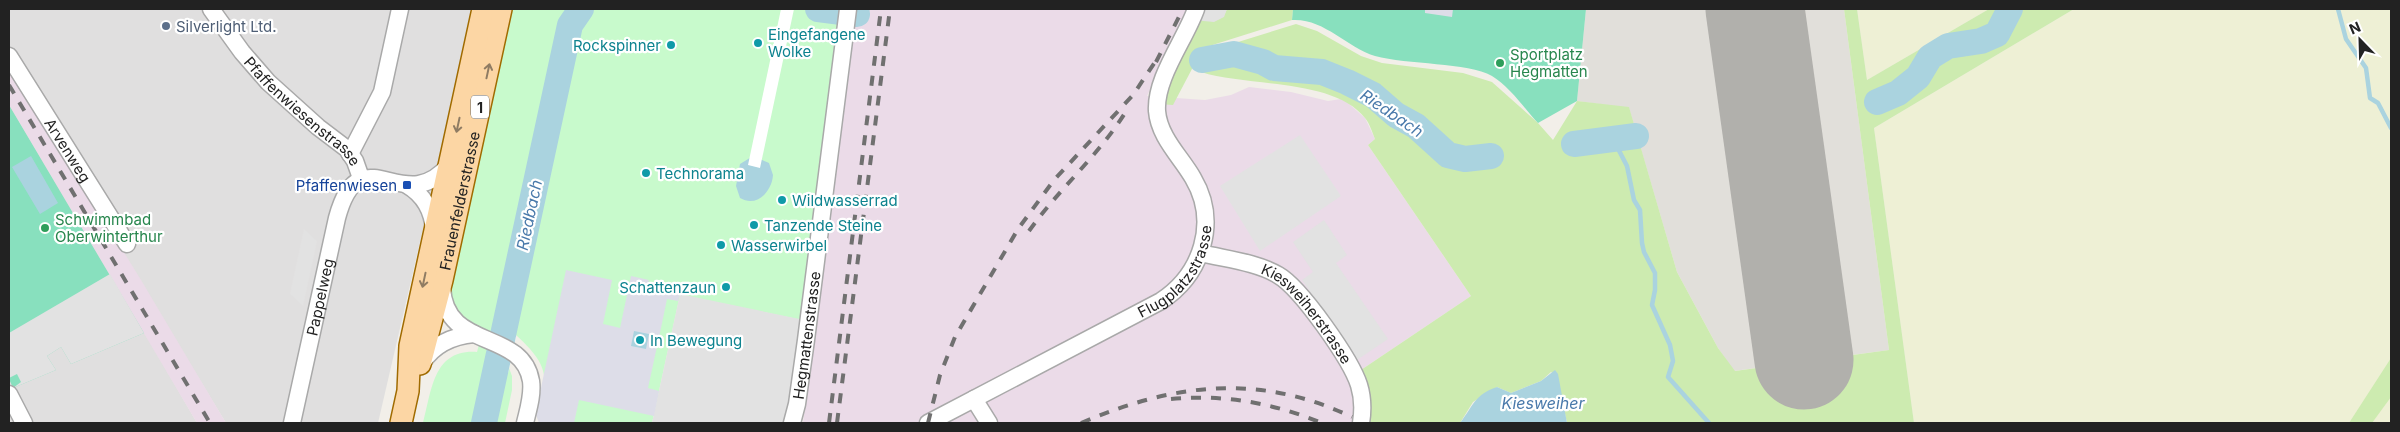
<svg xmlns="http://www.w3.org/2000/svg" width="2400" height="432" font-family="Inter,sans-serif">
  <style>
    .residential { fill: #e0dfdf }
    .industrial { fill: #ebdbe8 }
    .airport { fill: #e1dfda }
    .farmland { fill: #eef0d5 }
    .grass { fill: #cdebb0 }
    .park { fill: #c8facc }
    .pitch { fill: #88e0be }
    .parking { fill: #e2e2e2 }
    .plaza { fill: #dddde8 }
    .water { fill: #aad3df }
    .pier { fill: #fff }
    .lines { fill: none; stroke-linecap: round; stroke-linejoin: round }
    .stream { stroke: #aad3df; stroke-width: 4.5 }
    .river { stroke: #aad3df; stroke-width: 26 }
    .runway { stroke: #b1b0ac; stroke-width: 99 }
    .minor-casing { stroke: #a9a9a9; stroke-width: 19 }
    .major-casing { stroke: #a06b00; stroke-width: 24 }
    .minor { stroke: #fff; stroke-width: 16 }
    .major { stroke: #fcd6a4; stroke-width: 21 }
    .rail { stroke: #707070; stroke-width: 4; stroke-dasharray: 10 10; stroke-linecap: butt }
    .oneway { stroke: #8f7c63 }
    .service-dot { fill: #5c6f8a; stroke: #fff; stroke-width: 2 }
    .culture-dot { fill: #0f9aa8; stroke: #fff; stroke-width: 2 }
    .leisure-dot { fill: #2e9e5b; stroke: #fff; stroke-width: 2 }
    .transit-dot { fill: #1a4fb4; stroke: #fff; stroke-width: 2 }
    .labels { text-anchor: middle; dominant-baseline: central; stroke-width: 4.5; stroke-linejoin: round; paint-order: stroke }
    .shield { fill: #fff; stroke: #646464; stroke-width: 1 }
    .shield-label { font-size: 14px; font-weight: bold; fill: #222 }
    .service-label { font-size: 15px; fill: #4e5e75; stroke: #fff; text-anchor: start }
    .culture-label { font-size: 15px; fill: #0d838f; stroke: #fff; text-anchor: start }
    .leisure-label { font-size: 15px; fill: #27864d; stroke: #fff; text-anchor: start }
    .street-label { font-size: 15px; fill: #222; stroke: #fff }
    .transit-label { font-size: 15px; fill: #164399; stroke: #fff; text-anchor: end }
    .water-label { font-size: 16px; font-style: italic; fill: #4a7aab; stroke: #fff }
  </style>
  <rect width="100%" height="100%" fill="#f2efe9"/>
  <g class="residential">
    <path d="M 9,9 L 474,9 L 378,423 L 226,423 L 9,66 Z"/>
    <path d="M 9,105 L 121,292 L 197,423 L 9,423 Z"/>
  </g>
  <g class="industrial">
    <path d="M 855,9 L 1227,9 L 1214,22 L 1175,38 L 1147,96 L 1205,100 L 1231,95 L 1249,87 L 1291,92 L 1328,101 L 1341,99 L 1347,102 L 1365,118 L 1375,139 L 1368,145 L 1471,296 L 1364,368 L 1378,387 L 1370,423 L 803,423 Z"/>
    <path d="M 9,66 L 141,280 L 226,423 L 197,423 L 9,105 Z"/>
  </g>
  <path class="airport" d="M 1586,9 L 1844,9 L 1889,350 L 1734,371 L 1718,348 L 1677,272 L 1629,108 L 1577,101 Z"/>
  <g class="farmland">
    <path d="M 1857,9 L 1989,9 L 1867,80 Z"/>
    <path d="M 2074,9 L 2391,9 L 2391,423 L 1914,423 L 1874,128 Z"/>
  </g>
  <g class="grass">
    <path d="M 1227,9 L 1293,9 L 1292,20 L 1203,48 L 1173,105 L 1157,104 L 1193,20 L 1223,17 Z"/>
    <path d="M 1844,9 L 1857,9 L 1867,80 L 1989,9 L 2074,9 L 1874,128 L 1914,423 L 1567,423 L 1557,376 L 1551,372 L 1541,381 L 1511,393 L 1497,387 L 1473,402 L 1460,423 L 1369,423 L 1370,393 L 1361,370 L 1471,296 L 1368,145 L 1375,139 C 1372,132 1370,124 1365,118 C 1334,78 1247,87 1201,72 L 1199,65 L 1209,51 L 1296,24 L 1317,31 L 1361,56 L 1382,63 L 1463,73 L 1492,82 L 1538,123 L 1553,140 L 1577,101 L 1629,107 L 1677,272 L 1718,348 L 1735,371 L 1889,350 Z"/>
    <path d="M 2391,358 L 2391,397 L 2372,423 L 2349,423 Z"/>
  </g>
  <path class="park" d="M 512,9 L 841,9 L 802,320 L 680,295 L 652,423 L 539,423 C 546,378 553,369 516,335 L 509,368 L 512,376 L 512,390 L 505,423 L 423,423 C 432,390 433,349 477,352 L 481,337 L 446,308 Z"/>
  <g class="pitch">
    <path d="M 1293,9 L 1586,9 L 1577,101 L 1538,123 C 1524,108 1510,87 1492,76 C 1468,62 1407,65 1375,56 C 1346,47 1324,18 1292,20 Z"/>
    <path d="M 9,105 L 144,333 L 71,364 L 61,347 L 47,356 L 56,370 L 13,388 L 9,379 Z"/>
  </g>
  <g class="parking">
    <path d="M 1196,9 L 1227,9 L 1224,17 L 1214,22 L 1193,20 Z"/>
    <path d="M 1300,135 L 1341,196 L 1260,251 L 1220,186 Z"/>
    <path d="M 1324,220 L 1347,255 L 1336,263 L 1388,339 L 1357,360 L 1302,280 L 1313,272 L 1293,242 Z"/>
    <path d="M 304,229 L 317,241 L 303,306 L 290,294 Z"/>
    <path d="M 110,274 L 144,333 L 71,364 L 61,347 L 47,356 L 56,370 L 13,388 L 21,382 L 17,374 L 9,378 L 9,333 Z"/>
    <path d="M 680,294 L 809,321 L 792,423 L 652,423 Z"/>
  </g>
  <g class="plaza">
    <path d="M 1425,9 L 1453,9 L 1452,17 L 1425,13 Z"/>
    <path d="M 566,270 L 612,280 L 603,324 L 612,326 L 620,328 L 631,276 L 649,280 L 647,288 L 680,294 L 678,301 L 667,299 L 661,328 L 648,388 L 659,391 L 654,416 L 579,400 L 574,423 L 539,423 L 536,415 L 542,383 Z"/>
  </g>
  <g class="water">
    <path d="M 31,156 L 58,203 L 40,214 L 12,167 Z"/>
    <path d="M 753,156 L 769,163 L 773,175 C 772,191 757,208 740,198 L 736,186 L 740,164 Z"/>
    <path d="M 634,331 L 649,334 L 646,349 L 631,346 Z"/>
    <path d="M 1555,370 L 1558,374 L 1567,423 L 1460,423 C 1474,405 1474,395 1497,387 L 1511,393 L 1541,381 Z"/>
  </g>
  <g class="pier">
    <path d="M 781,9 L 794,9 L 760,168 L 748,165 Z"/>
    <path d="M 493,324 L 516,337 L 508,373 L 497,361 L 486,354 Z"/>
  </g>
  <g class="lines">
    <g class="stream">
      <path d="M 2338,9 L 2346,39 L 2366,68 L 2370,98 L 2378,103 L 2391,128"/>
      <path d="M 570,25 L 574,9"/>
      <path d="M 1613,139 L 1627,166 L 1634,200 L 1640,210 L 1642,243 L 1644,252 L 1655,273 L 1655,290 L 1652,305 L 1670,345 L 1673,361 L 1668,377 L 1709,423"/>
    </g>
    <g class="river">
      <path d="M 818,9 L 857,14"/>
      <path d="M 1202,60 L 1234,54 L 1263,62 L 1274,68 L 1322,72 L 1347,82 L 1373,95 L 1396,115 L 1416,126 L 1448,155 L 1465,159 L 1491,156"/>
      <path d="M 1877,102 L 1898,93 L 1918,77 L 1930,57 L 1948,46 L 1981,41 L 1997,34 L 2010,9"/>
      <path d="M 1574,144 L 1636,136"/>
      <path d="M 484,423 L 570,25 L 581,9"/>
    </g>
    <path class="runway" d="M 1755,9 L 1804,360"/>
    <g class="minor-casing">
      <g id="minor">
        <path id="s1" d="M 211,9 L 242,52 L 268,82 L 318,127 L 347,149 L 355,161 L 361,178"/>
        <path id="s2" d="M 9,56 L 127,244"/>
        <path d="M 350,154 L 382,92 L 400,9"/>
        <path d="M 407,185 C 424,195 433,212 434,231"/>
        <path id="s3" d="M 1201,253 C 1225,259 1256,262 1278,275 C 1301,288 1351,360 1359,385 C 1363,398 1363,411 1361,423"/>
        <path d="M 442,287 C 445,352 522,328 531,381 C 533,395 528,410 525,423"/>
        <path d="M 422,363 C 434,344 452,336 474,334"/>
        <path d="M 9,394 L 24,423"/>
        <path d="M 974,399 L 989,423"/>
        <path id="s4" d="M 292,423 L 337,218 C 360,132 403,220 449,165"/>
        <path id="s5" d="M 792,423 L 797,404 L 806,340 L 848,9"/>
        <path id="s6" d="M 928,423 L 1161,301 C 1202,274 1219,222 1193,178 C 1181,157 1159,137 1157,111 C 1155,78 1185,40 1196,9"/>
      </g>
    </g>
    <g class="major-casing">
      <g id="major">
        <path id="s7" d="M 420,364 L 442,280 L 501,9"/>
        <path d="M 401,423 L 408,391 L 410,346 L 483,9"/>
      </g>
    </g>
    <use href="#minor" class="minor"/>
    <use href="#major" class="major"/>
    <g class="rail">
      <path d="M 1156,62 L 1183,9"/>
      <path d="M 9,85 L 210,423"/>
      <path d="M 1029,231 C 1058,190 1098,156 1125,113"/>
      <path d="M 1171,399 C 1224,394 1273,403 1322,423"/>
      <path d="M 829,423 L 881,9"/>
      <path d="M 837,423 L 890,9"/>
      <path d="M 928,423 L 940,375 L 955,337 L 1018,229 L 1054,180 L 1133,95 L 1159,56"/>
      <path d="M 1081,423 C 1173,384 1257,372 1352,417"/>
    </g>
  </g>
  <defs><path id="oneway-shaft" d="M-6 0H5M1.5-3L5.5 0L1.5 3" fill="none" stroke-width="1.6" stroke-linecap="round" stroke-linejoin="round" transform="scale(1.25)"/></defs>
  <g class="oneway">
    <use href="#oneway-shaft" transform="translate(488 71) rotate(-78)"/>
    <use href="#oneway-shaft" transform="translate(458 125) rotate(102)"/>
    <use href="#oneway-shaft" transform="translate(424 280) rotate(102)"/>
  </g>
  <circle class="service-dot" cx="166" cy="26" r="5"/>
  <g class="culture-dot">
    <circle cx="758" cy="43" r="5"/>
    <circle cx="671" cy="45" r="5"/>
    <circle cx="646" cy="173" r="5"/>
    <circle cx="782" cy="200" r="5"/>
    <circle cx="754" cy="225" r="5"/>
    <circle cx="721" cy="245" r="5"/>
    <circle cx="726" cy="287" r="5"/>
    <circle cx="640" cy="340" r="5"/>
  </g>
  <g class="leisure-dot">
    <circle cx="1500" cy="63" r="5"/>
    <circle cx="45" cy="228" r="5"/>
  </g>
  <rect class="transit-dot" x="402" y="180" width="10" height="10" rx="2.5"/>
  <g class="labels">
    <rect class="shield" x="471" y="95.5" width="18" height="23" rx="4"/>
    <g class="shield-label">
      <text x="480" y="107">1</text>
    </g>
    <g class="service-label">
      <text x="176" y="26">Silverlight Ltd.</text>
    </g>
    <g class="culture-label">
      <text x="768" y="34">Eingefangene<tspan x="768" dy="17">Wolke</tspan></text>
      <text x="661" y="45" text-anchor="end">Rockspinner</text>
      <text x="656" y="173">Technorama</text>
      <text x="792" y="200">Wildwasserrad</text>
      <text x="764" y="225">Tanzende Steine</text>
      <text x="731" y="245">Wasserwirbel</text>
      <text x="716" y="287" text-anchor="end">Schattenzaun</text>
      <text x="650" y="340">In Bewegung</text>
    </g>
    <g class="leisure-label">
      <text x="1510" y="54">Sportplatz<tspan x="1510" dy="17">Hegmatten</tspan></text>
      <text x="55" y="219">Schwimmbad<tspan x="55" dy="17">Oberwinterthur</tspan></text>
    </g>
    <g class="street-label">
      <text stroke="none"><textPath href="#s1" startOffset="138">Pfaffenwiesenstrasse</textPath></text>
      <text stroke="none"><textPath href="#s2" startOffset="111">Arvenweg</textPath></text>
      <text stroke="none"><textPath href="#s7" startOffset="168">Frauenfelderstrasse</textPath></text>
      <text stroke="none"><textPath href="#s6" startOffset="296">Flugplatzstrasse</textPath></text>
      <text stroke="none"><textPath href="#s4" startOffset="129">Pappelweg</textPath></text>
      <text stroke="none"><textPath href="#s3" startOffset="128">Kiesweiherstrasse</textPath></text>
      <text stroke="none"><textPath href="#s5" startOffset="89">Hegmattenstrasse</textPath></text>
    </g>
    <g class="transit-label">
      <text x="397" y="185">Pfaffenwiesen</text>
    </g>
    <g class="water-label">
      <text transform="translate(1392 113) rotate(34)">Riedbach</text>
      <text transform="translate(529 215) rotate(-78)">Riedbach</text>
      <text x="1543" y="403">Kiesweiher</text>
    </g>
  </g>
  <rect width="2400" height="432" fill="none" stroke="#222222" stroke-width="20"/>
  <g transform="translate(2360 40) rotate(337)" stroke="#ffffff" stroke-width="4" paint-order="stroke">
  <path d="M0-4L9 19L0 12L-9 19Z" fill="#222222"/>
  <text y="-8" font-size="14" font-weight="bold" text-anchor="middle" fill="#222222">N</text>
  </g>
</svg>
